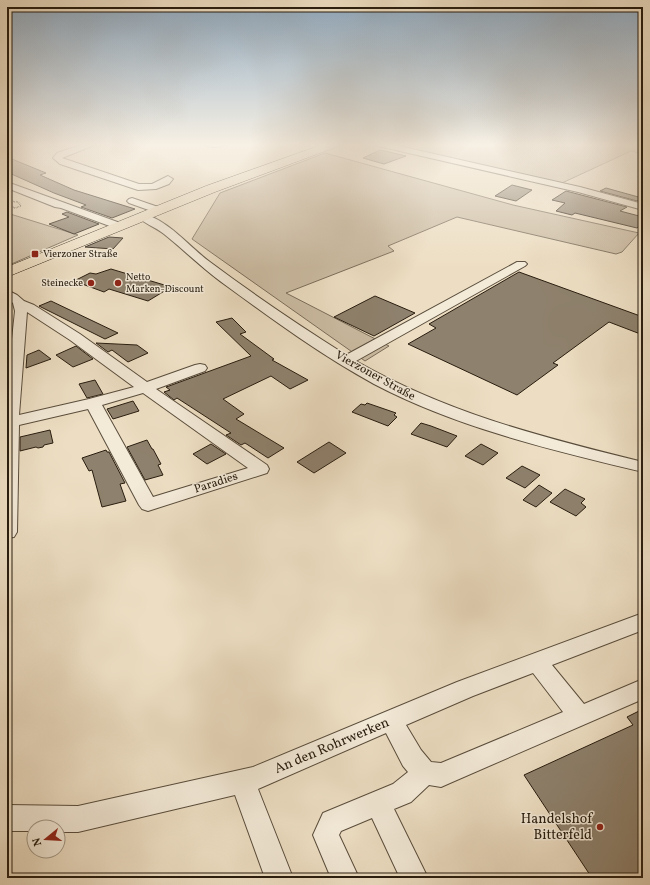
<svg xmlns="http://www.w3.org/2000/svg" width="650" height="885" font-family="Vollkorn,serif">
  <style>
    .green { fill: #ccbda4; stroke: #7a6d5a }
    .building { fill: #8e816d; stroke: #281d0f }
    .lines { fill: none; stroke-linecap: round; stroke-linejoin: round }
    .minor-casing { stroke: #594d3c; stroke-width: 2 }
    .major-casing { stroke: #281d0f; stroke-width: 1 }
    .path { stroke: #281d0f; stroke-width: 1.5; stroke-dasharray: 0.5 1; stroke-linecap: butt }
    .minor { fill: #f3ead8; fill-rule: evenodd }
    .major { fill: #eddec3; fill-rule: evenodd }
    .poi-dot { fill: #8f2418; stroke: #f3ead8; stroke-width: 1.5 }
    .labels { text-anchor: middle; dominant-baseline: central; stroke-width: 3; stroke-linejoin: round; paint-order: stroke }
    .far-poi-label { font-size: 10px; fill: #281d0f; stroke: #f3ead8; text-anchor: start }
    .street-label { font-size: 12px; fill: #281d0f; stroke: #f3ead8 }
    .near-street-label { font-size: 14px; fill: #281d0f; stroke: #f3ead8 }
    .near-poi-label { font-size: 14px; fill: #281d0f; stroke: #f3ead8; text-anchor: end }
  </style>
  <rect width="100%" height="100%" fill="#eddec3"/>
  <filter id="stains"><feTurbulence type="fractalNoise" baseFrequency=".005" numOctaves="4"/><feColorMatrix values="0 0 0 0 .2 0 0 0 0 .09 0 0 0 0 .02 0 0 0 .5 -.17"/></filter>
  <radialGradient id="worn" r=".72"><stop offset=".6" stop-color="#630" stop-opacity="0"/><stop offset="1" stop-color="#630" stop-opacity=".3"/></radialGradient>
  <g class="green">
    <path d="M 389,144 L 643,144 L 643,154 L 631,151 L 562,183 Z"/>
    <path d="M 325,153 L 513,205 L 639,233 L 622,252 L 616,254 L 457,217 L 388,246 L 394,251 L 286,293 L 389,346 L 365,361 L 192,239 L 220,193 Z"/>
    <path d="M 7,213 L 78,235 L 7,266 Z"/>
  </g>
  <g class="building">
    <path d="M 380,150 L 385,151 L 406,156 L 384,164 L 363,158 Z"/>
    <path d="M 7,157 L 46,173 L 40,175 L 74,190 L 135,209 L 112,218 L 81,207 L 86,205 L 54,193 L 7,172 Z"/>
    <path d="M 512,185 L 532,190 L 516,201 L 495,196 Z"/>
    <path d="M 606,188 L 642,198 L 637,201 L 600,191 Z"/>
    <path d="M 566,191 L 627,207 L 620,211 L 643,217 L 643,223 L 637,228 L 575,213 L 572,215 L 556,211 L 565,203 L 552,200 Z"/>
    <path d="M 67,212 L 99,224 L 74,234 L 49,224 L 69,217 L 62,214 Z"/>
    <path d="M 109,237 L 123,238 L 113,249 L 85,247 Z"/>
    <path d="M 111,269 L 171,287 L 148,301 L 109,289 L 104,292 L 74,281 L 90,273 L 96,274 Z"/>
    <path d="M 519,272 L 643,317 L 643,335 L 609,322 L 553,363 L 558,365 L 517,395 L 408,344 L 436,328 L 429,324 Z"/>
    <path d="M 375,296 L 415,313 L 374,336 L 334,317 Z"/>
    <path d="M 51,301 L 118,333 L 105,339 L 39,306 Z"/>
    <path d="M 232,318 L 246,332 L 240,334 L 274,359 L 272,360 L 308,380 L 290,389 L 271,376 L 223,399 L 244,414 L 236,419 L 284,448 L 268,458 L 245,443 L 241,445 L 226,435 L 231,433 L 177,398 L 174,400 L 164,392 L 170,390 L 166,387 L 169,386 L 251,356 L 216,322 Z"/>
    <path d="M 96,343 L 137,345 L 148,353 L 128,362 L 112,350 L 108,352 Z"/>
    <path d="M 76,346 L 93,359 L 73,367 L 56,355 Z"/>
    <path d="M 39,350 L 51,359 L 26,368 L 27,355 Z"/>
    <path d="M 95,380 L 103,394 L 87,398 L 79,384 Z"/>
    <path d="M 133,401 L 139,411 L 113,419 L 107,409 Z"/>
    <path d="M 367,403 L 396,413 L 394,415 L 397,417 L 388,426 L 352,412 L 361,404 L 365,405 Z"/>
    <path d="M 421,423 L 431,426 L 457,436 L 447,447 L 411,434 Z"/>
    <path d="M 50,430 L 53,443 L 44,445 L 43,447 L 38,448 L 36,447 L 20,451 L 20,437 Z"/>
    <path d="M 147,440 L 152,449 L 153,449 L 161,464 L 158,465 L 163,475 L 145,480 L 127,447 Z"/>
    <path d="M 329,442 L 346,453 L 314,473 L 297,462 Z"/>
    <path d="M 211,444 L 226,454 L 207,464 L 193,454 Z"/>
    <path d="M 481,444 L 498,453 L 483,465 L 465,456 Z"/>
    <path d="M 106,450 L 107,452 L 109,452 L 125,483 L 120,484 L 126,501 L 102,507 L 92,470 L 89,471 L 82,458 Z"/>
    <path d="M 522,466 L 540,475 L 525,488 L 506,478 Z"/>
    <path d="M 539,485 L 552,493 L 536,507 L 523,500 Z"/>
    <path d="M 565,489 L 585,499 L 581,503 L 586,507 L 576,516 L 550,502 Z"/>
    <path d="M 643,709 L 643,878 L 592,878 L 524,775 L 633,725 L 627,717 Z"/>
  </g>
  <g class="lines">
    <g class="minor-casing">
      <g id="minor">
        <path d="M 84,144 L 97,144 L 62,158 L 139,184 L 152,184 L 168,176 L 173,179 L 169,184 L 156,189 L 138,190 L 60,164 L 53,158 L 57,153 Z"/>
        <path d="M 203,144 L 226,144 C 221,148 208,148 203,144 Z"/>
        <path d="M 374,144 L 390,144 L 580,187 L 643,204 L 643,210 L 578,192 L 378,146 Z"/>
        <path d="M 7,182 L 123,224 L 124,226 L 123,228 L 115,228 L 61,208 L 55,207 L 7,188 Z"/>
        <path d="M 132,198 L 161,208 L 162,210 L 157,213 L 129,203 L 127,201 L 129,199 Z"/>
        <path d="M 141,213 C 169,220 188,246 210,262 C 254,295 300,326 346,355 L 517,262 L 525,262 L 527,264 L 525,266 L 356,361 C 447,413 541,437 643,462 L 643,472 C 552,450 458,428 374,384 C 321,355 272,319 224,284 C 202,268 184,250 164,234 C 157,228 140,221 136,216 Z"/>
        <path d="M 7,290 L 17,295 L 24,301 L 34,305 L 80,334 L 147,382 L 195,365 L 200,364 L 205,365 L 207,368 L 205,371 L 156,389 L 267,465 L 269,469 L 267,473 L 148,511 L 142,509 L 139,505 L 88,409 L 19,425 L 17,532 L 14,537 L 7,538 L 7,386 L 15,311 L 13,303 L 7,299 ZM 27,312 L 70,340 L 134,387 L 89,399 L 19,415 ZM 143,393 L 248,468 L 153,497 L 102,405 Z"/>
        <path d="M 643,613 L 643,630 L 552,665 L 584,704 L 643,679 L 643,699 L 450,783 L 441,787 L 429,785 L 411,802 L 394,809 L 428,878 L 400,878 L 372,818 L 341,831 L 339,835 L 359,878 L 331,878 L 313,835 L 323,813 L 393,784 L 408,772 L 403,766 L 386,733 L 258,789 L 293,878 L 265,878 L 235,795 L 78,832 L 58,832 L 58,827 L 34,827 L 34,831 L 7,831 L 7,805 L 78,806 L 253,767 L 457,682 ZM 533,673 L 563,712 L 441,763 L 431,762 L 421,750 L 406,725 L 473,696 Z"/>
      </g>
    </g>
    <g class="major-casing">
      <path id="major" d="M 324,144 L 340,144 L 339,146 L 215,192 L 7,277 L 7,267 L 206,186 Z"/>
    </g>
    <path class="path" d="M 7,201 L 18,202 L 21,206 L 15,208 L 7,205"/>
    <use href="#minor" class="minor"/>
    <use href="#major" class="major"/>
  </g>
  <linearGradient id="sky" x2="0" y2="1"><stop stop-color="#8faac1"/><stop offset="0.54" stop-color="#f7f0e4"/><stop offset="1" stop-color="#f7f0e4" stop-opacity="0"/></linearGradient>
  <rect width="650" height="268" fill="url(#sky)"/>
  <g class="poi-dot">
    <rect x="31" y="250" width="8" height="8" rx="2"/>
    <circle cx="91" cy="283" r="4"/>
    <circle cx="118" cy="283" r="4"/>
    <circle cx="600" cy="827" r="4"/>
  </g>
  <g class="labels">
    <g class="far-poi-label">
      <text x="43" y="254">Vierzoner Straße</text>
      <text x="126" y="277">Netto<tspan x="126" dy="12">Marken-Discount</tspan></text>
      <text x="83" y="283" text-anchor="end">Steinecke</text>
    </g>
    <g class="street-label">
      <text transform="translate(375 376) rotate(29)">Vierzoner Straße</text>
      <text transform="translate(216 483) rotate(-18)">Paradies</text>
    </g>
    <g class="near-street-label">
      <text transform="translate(332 746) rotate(-23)">An den Rohrwerken</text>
    </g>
    <g class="near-poi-label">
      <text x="592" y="819">Handelshof<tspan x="592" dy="16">Bitterfeld</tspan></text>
    </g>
  </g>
  <rect width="650" height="885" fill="none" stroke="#eddec3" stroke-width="24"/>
  <rect x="8" y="8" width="634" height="869" fill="none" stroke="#281d0f" stroke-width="2"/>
  <rect x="12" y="12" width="626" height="861" fill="none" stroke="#281d0f"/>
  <g transform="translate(46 839) rotate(252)"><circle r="19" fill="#f3ead8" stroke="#a29888"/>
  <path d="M0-3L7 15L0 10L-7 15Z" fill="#8f2418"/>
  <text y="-6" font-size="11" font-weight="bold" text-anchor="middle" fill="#281d0f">N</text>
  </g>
  <rect width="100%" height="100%" filter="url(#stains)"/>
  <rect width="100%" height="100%" fill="url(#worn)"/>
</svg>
